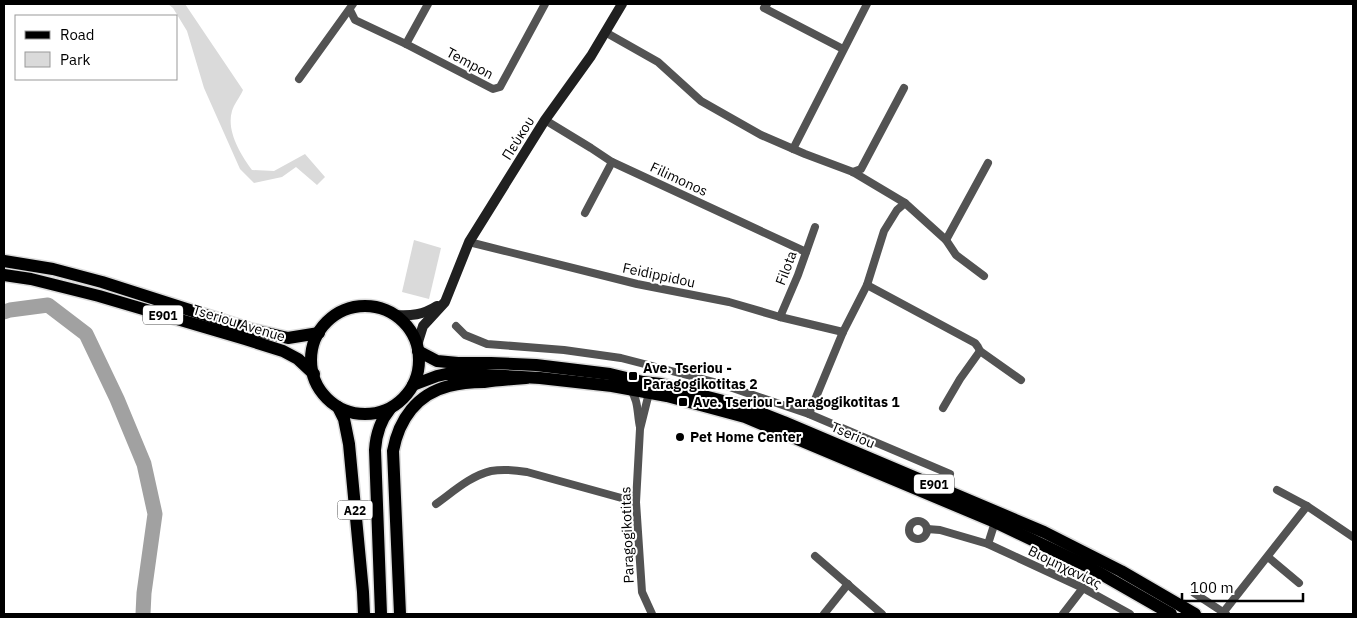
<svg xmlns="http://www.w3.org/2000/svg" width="1357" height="618" font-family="'IBM Plex Sans',sans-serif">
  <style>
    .green { fill: #dadada }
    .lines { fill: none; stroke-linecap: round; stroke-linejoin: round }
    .river { stroke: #a1a1a1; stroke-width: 15 }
    .primary-casing { stroke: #dbdbdb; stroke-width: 15 }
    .trunk-casing { stroke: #dbdbdb; stroke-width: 15 }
    .minor { stroke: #535353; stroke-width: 8 }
    .secondary { stroke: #202020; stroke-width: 10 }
    .primary { stroke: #000; stroke-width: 12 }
    .trunk { stroke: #000; stroke-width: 12 }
    .poi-dot { fill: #000; stroke: #fff; stroke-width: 2 }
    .labels { text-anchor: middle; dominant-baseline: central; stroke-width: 4; stroke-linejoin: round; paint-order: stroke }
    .shield { fill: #fff; stroke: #4c4c4c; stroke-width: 1 }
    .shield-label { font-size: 12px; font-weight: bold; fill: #000 }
    .street-label { font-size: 14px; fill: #000; stroke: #fff }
    .poi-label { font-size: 14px; font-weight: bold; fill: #000; stroke: #fff; text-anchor: start }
  </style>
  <rect width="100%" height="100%" fill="#fff"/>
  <g class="green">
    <path d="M 168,4 L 185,4 L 243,90 C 240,97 234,104 232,111 C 226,131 241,155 252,170 L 274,171 L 305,154 L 325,177 L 317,185 L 296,167 L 282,177 L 254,183 L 240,169 L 204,88 L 187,31 L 173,8 Z"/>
    <path d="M 414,240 L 441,248 L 429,299 L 402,292 Z"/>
  </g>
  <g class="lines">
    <path class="river" d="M 4,312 L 10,310 L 48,305 L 86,334 L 117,399 L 144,464 L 155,514 L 144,593 L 143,614"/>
    <g class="primary-casing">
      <g id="primary">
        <path d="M 4,261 L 53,269 L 102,282 L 249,329 L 288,338 L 319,333"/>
        <path d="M 4,275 L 31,279 L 99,296 L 245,339 L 283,351 L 298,359 L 314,374"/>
        <circle cx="365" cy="360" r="54"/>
        <path d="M 418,351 L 437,361 L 458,363 L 491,363 L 536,365 L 610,374 L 643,382 L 661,384 L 700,395 L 743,406 L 784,422 L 1044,532 L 1121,571 L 1195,614"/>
        <path d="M 413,385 L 437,376 L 446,374 L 467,374 L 540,378 L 612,386 L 667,396 L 745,417 L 995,522 L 1089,567 L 1171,614"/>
      </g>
    </g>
    <g class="trunk-casing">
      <g id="trunk">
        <path d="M 338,407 L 344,419 L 349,444 L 363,592 L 364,614"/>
        <path d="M 381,614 L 375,450 C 376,434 380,421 390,409"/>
        <path d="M 400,614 L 393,451 C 399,419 417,394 449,386 C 460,383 472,382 484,382 C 498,380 512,379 526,378"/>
      </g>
    </g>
    <g class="minor">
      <path d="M 767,4 L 764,8 L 843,49"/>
      <path d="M 350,10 L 355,20 L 406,44 L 493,89 L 500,87 L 545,4"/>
      <path d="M 605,32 L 658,62 L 701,101 L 761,135 L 805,154 L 853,172 L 905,203 L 946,240 L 956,255 L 984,276"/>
      <path d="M 406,44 L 428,4"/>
      <path d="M 299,79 L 353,4"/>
      <path d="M 545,120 L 591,148 L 612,162 L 806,252"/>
      <path d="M 793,149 L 867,4"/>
      <path d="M 853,172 L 861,169 L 904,88"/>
      <path d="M 585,213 L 612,162"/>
      <path d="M 946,240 L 988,163"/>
      <path d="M 469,242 L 637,284 L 729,302 L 780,317 L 843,332"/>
      <path d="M 867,285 L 975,343 L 978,347 L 980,351 L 1021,380"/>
      <path d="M 780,317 L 798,275 L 815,227"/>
      <path d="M 456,326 L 465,335 L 487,344 L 564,350 L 621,358 L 718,383 L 809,414 L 950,474"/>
      <path d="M 630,389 C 639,400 637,415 640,427"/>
      <path d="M 649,393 L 640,429 L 636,502 L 642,592 L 652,614"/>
      <path d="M 943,408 L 960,379 L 980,351"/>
      <path d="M 809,414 L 843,332 L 867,285 L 884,231 L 897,210 L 905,203"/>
      <path d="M 1277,490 L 1307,506 L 1353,537"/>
      <path d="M 436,504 C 453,492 470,476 491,471 C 502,469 515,470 527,472 L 636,502"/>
      <circle cx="918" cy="530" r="9"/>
      <path d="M 927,529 L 940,530 L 988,544 L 1083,588 L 1130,614"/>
      <path d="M 988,544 L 995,522"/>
      <path d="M 815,556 L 882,614"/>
      <path d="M 1268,557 L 1299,583"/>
      <path d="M 1194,593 L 1226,614"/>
      <path d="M 824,614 L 848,584"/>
      <path d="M 1063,614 L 1083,588"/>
      <path d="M 1222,614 L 1307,506"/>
    </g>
    <g class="secondary">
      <path d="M 395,315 C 411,316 423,315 437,306"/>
      <path d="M 417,345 L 423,326 L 445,302 L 469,242 L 545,120 L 591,56 L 622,4"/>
    </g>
    <use href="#primary" class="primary"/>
    <use href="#trunk" class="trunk"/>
  </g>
  <g class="poi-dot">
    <rect x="628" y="371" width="10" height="10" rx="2.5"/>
    <rect x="678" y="397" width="10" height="10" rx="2.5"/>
    <circle cx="680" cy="437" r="5"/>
  </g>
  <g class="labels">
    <g class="shield">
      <rect x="143" y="305.5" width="40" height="19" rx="4"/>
      <rect x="914" y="474.5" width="40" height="19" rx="4"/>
      <rect x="337.5" y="500.5" width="35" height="19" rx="4"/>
    </g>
    <g class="shield-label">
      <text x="163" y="315">E901</text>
      <text x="934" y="484">E901</text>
      <text x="355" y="510">A22</text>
    </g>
    <g class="street-label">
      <text transform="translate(470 63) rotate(28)">Tempon</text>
      <text transform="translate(518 138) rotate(-58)">Πεύκου</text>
      <text transform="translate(679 179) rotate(25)">Filimonos</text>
      <text transform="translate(786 268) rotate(-69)">Filota</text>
      <text transform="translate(659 275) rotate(12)">Feidippidou</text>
      <text transform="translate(239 323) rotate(17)">Tseriou Avenue</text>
      <text transform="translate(853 435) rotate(23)">Tseriou</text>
      <text transform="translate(627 535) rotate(-92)">Paragogikotitas</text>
      <text transform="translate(1065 567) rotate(26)">Βιομηχανίας</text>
    </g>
    <g class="poi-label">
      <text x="643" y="368">Ave. Tseriou -<tspan x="643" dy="16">Paragogikotitas 2</tspan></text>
      <text x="693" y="402">Ave. Tseriou - Paragogikotitas 1</text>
      <text x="690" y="437">Pet Home Center</text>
    </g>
  </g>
  <rect width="1357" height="618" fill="none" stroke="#000000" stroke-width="10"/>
  <rect x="15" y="15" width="162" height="65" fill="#ffffff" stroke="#999999"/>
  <rect x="25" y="31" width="25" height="8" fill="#000000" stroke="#999999"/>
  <text x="60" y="40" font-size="15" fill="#000000">Road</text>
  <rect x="25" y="52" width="25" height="15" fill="#dadada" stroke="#999999"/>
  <text x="60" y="65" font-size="15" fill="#000000">Park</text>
  <path d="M1182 593v8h121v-8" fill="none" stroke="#000000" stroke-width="2.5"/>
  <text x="1190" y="593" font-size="15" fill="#000000" stroke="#ffffff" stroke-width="4" paint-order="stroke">100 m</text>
</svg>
